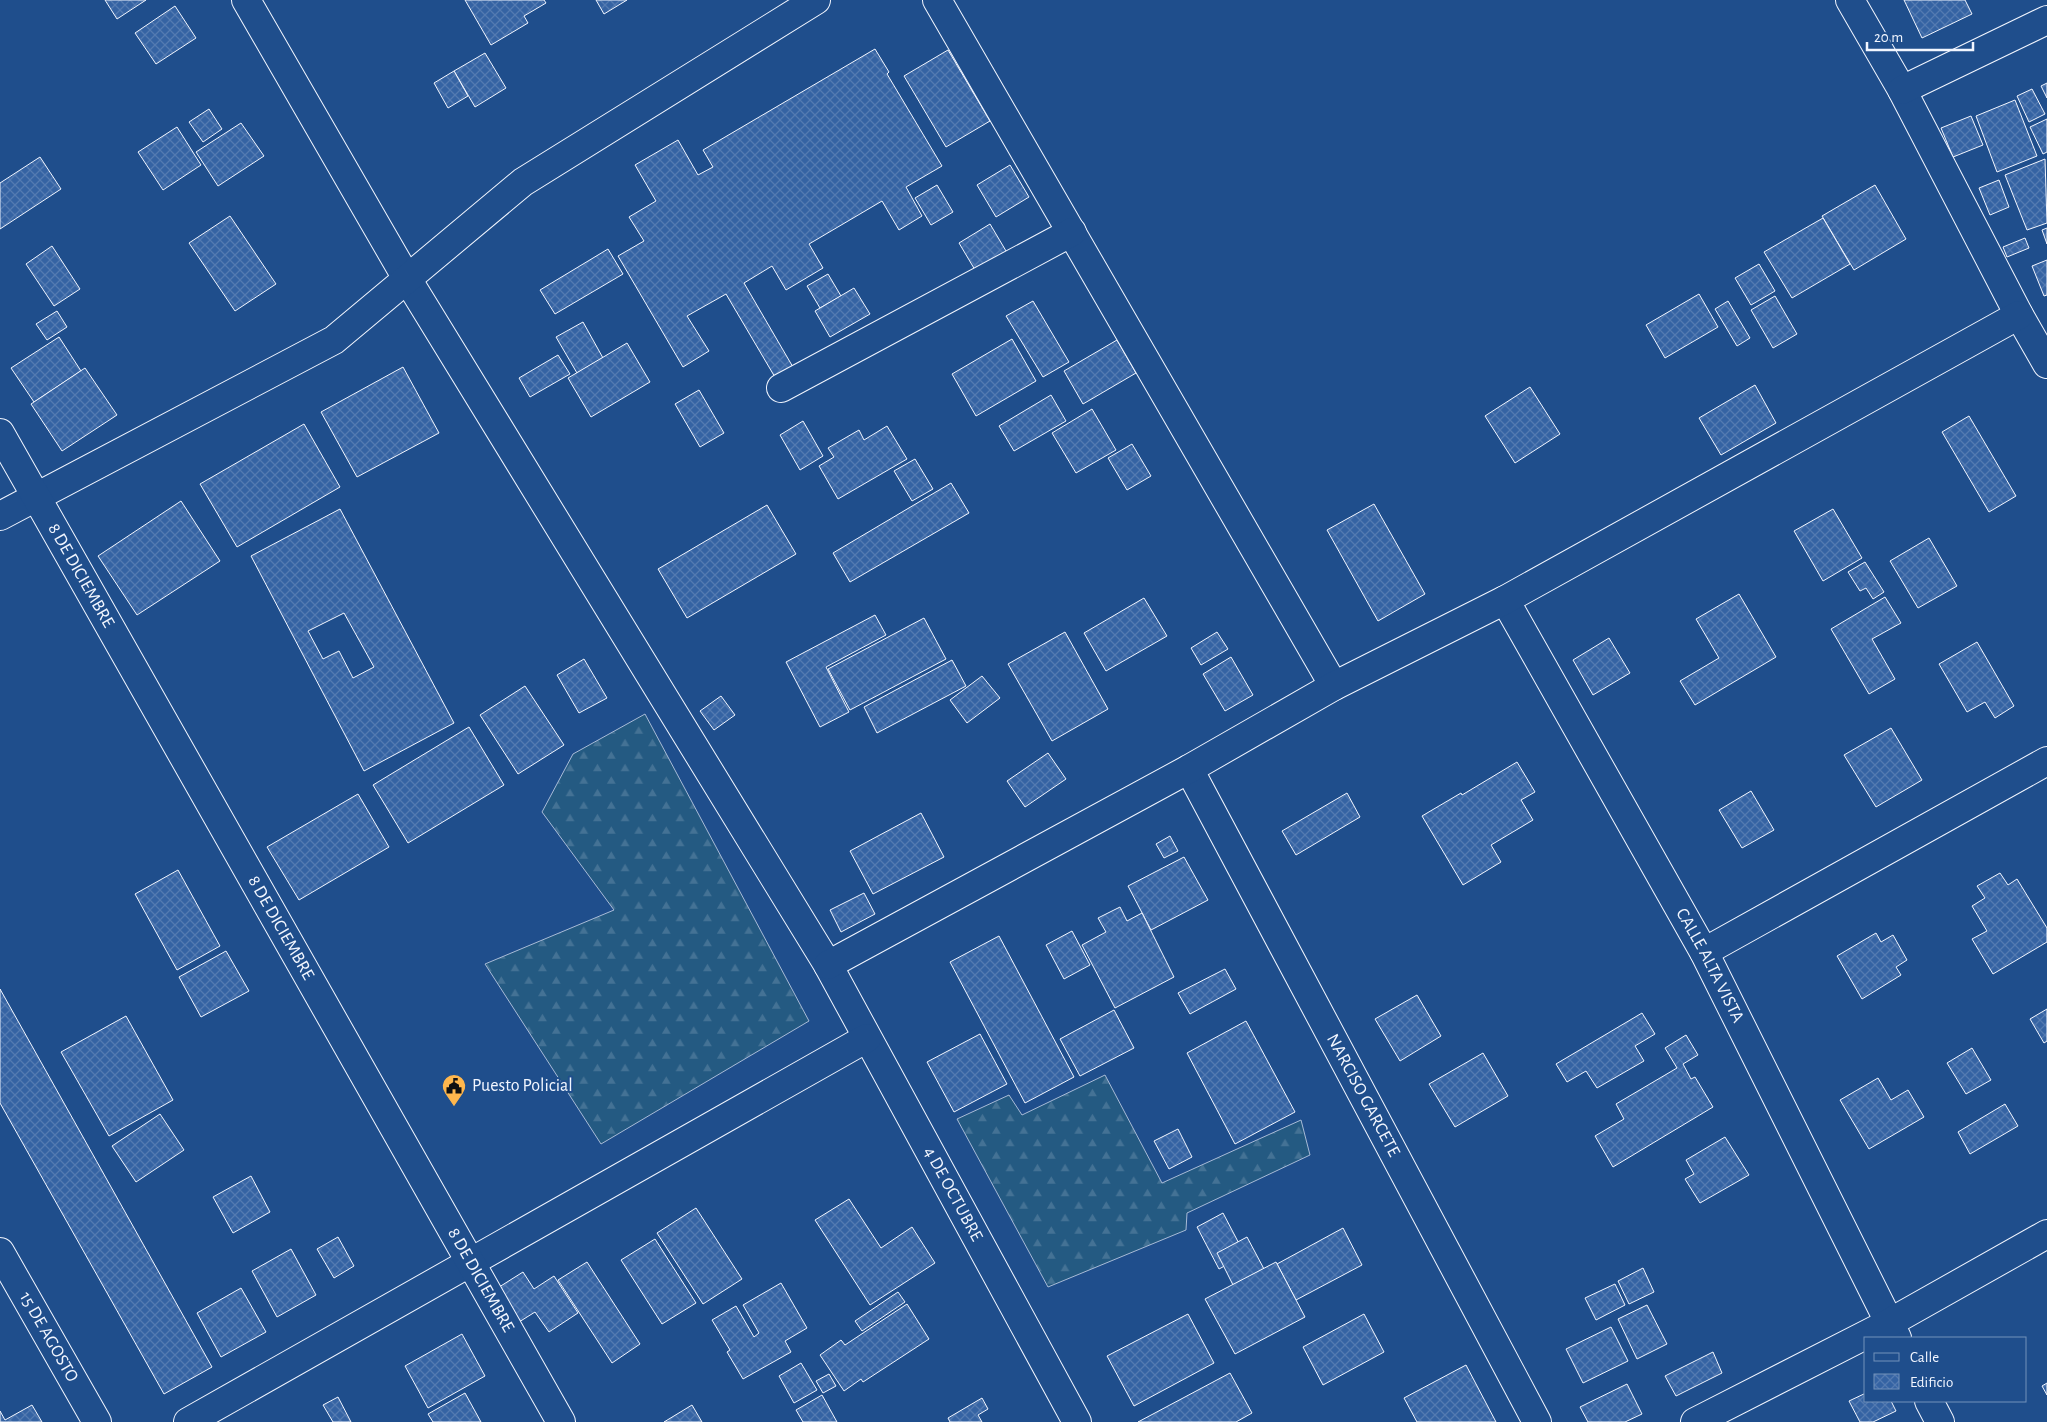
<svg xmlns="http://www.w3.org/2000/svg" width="2047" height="1422" font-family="'Alegreya Sans',sans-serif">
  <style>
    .forest { fill: url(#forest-firs); stroke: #a8bbd7 }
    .building { fill: url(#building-cross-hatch); stroke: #f2f6ff; fill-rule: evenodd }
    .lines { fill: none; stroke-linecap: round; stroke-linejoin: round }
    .minor-casing { stroke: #f2f6ff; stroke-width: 30 }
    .tertiary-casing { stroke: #f2f6ff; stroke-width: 30 }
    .minor { stroke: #1f4e8c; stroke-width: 28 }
    .tertiary { stroke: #1f4e8c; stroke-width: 28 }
    .labels { text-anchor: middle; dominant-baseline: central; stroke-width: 4; stroke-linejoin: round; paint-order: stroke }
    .street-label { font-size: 18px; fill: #f2f6ff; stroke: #1f4e8c }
    .poi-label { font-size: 18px; fill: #f2f6ff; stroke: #1f4e8c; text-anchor: start }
  </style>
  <defs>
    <pattern id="forest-firs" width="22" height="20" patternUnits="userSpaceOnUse" patternTransform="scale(1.25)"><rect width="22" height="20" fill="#245a82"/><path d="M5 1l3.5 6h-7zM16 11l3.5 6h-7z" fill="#447295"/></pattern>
    <pattern id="building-cross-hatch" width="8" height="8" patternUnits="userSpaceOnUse" patternTransform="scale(1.25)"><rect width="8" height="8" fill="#3563a3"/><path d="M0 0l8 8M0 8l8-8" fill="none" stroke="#537ab1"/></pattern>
  </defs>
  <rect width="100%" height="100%" fill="#1f4e8c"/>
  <g class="forest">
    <path d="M 645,714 L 809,1021 L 601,1144 L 485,964 L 614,910 L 542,812 L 573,754 Z"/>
    <path d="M 1105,1075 L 1162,1183 L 1301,1120 L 1310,1155 L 1187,1213 L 1186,1230 L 1048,1287 L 957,1119 L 1009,1095 L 1022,1115 Z"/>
  </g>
  <g class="building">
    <path d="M 105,0 L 146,0 L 117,19 Z"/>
    <path d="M 465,0 L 544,0 L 546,3 L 524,16 L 528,23 L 491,45 Z"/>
    <path d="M 596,0 L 627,0 L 604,14 Z"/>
    <path d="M 1904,0 L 1965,0 L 1972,14 L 1922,38 Z"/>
    <path d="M 175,6 L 196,38 L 156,64 L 135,33 Z"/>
    <path d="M 875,49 L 889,72 L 887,74 L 942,166 L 906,187 L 922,216 L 899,230 L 882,201 L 809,244 L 823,268 L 786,290 L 772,266 L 744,283 L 797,374 L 779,384 L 726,294 L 687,316 L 709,351 L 683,367 L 618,256 L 644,241 L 629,217 L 656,201 L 635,165 L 678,140 L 698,175 L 713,167 L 703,150 Z"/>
    <path d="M 948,50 L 990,121 L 946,147 L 904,76 Z"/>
    <path d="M 485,53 L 506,88 L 475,107 L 454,71 Z"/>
    <path d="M 454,71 L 468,96 L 448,108 L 434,83 Z"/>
    <path d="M 2047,83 L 2047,98 L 2041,86 Z"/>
    <path d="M 2032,89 L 2045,114 L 2029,122 L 2017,96 Z"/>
    <path d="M 2015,100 L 2037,156 L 1997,172 L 1976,116 Z"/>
    <path d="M 209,109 L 222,129 L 203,142 L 189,122 Z"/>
    <path d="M 1971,116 L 1983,145 L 1953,157 L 1941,128 Z"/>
    <path d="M 2047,119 L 2047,152 L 2043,154 L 2030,127 Z"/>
    <path d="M 241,123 L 264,156 L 218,186 L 196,152 Z"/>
    <path d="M 177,127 L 201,165 L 163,190 L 138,152 Z"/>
    <path d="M 40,157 L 61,189 L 0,229 L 0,183 Z"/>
    <path d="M 2045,159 L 2047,223 L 2027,230 L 2005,175 Z"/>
    <path d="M 1010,165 L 1029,197 L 996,217 L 977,185 Z"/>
    <path d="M 1999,180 L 2009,207 L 1990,215 L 1979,188 Z"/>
    <path d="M 937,185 L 953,212 L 931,225 L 915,198 Z"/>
    <path d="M 1875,185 L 1906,239 L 1854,270 L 1822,216 Z"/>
    <path d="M 230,216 L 276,284 L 235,311 L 189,243 Z"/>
    <path d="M 1823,218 L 1850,264 L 1792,298 L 1764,252 Z"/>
    <path d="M 990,224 L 1009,256 L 978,275 L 959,243 Z"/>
    <path d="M 2047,228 L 2047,244 L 2042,230 Z"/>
    <path d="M 2025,238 L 2029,248 L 2007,257 L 2003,247 Z"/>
    <path d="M 52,246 L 80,289 L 54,306 L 26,264 Z"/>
    <path d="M 608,249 L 623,274 L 555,314 L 540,290 Z"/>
    <path d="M 2047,260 L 2047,295 L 2044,296 L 2032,266 Z"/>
    <path d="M 1759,264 L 1775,291 L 1751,305 L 1735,278 Z"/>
    <path d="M 828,274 L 841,296 L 820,308 L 807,286 Z"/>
    <path d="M 854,288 L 870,314 L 830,337 L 815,311 Z"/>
    <path d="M 1699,294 L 1718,327 L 1665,358 L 1646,325 Z"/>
    <path d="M 1775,296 L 1797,334 L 1773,348 L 1751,310 Z"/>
    <path d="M 1033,301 L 1069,362 L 1043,377 L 1006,316 Z"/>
    <path d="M 1728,301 L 1750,338 L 1737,346 L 1715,309 Z"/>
    <path d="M 57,311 L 67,327 L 47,340 L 36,324 Z"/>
    <path d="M 583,322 L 603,358 L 577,373 L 556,337 Z"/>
    <path d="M 59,337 L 81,371 L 34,402 L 11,368 Z"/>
    <path d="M 1012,339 L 1036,381 L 976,416 L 952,374 Z"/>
    <path d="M 1117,340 L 1136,373 L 1083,404 L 1064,371 Z"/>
    <path d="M 627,343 L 650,382 L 591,417 L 568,378 Z"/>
    <path d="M 558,355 L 570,374 L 530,397 L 519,378 Z"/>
    <path d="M 403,367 L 439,433 L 357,477 L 321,412 Z"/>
    <path d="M 85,368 L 117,415 L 62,451 L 31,404 Z"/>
    <path d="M 1755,385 L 1776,423 L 1721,455 L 1699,418 Z"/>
    <path d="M 1530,387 L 1560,434 L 1515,463 L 1485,416 Z"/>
    <path d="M 699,390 L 724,433 L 700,447 L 675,404 Z"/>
    <path d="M 1051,395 L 1066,421 L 1014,451 L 999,426 Z"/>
    <path d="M 1092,409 L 1116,450 L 1076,473 L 1052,433 Z"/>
    <path d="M 1969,416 L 2016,496 L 1989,512 L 1942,432 Z"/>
    <path d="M 803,421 L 823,456 L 800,470 L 780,435 Z"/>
    <path d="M 304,424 L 340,487 L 237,547 L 200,484 Z"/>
    <path d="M 887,426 L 907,459 L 838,499 L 819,466 L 834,457 L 828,448 L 859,430 L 864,440 Z"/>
    <path d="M 1132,444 L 1151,476 L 1127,490 L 1108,458 Z"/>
    <path d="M 915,459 L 933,489 L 912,501 L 894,471 Z"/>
    <path d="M 951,483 L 969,513 L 850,582 L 833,553 Z"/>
    <path d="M 181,501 L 220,561 L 137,615 L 98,556 Z"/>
    <path d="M 1374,504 L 1425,594 L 1378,621 L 1327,530 Z"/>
    <path d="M 767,505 L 796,554 L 687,618 L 658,569 Z"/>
    <path d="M 340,509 L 454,723 L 364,771 L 251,556 ZM 344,613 L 374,667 L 353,678 L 339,651 L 323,659 L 308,631 Z"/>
    <path d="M 1833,509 L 1862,558 L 1823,581 L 1794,531 Z"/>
    <path d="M 1929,538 L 1957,586 L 1918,608 L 1890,561 Z"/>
    <path d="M 1865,562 L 1884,592 L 1873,599 L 1866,588 L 1860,591 L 1848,572 Z"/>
    <path d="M 1739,594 L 1776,657 L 1695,705 L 1680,681 L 1719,658 L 1696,619 Z"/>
    <path d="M 1885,597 L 1901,623 L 1872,639 L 1895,679 L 1869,694 L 1831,629 Z"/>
    <path d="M 1144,598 L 1167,636 L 1106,671 L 1084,633 Z"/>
    <path d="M 875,615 L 886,635 L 826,667 L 849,712 L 820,727 L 786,662 Z"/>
    <path d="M 924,618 L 946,659 L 850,710 L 828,669 Z"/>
    <path d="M 1065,632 L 1108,709 L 1052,741 L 1008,664 Z"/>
    <path d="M 1217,632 L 1228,649 L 1201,665 L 1191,648 Z"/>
    <path d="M 1609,638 L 1630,673 L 1593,695 L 1573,660 Z"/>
    <path d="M 1977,642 L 2014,706 L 1995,718 L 1985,702 L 1967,712 L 1939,664 Z"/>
    <path d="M 1231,657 L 1253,695 L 1225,711 L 1203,674 Z"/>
    <path d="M 584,659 L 607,698 L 579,713 L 557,675 Z"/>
    <path d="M 952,660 L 966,686 L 877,733 L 864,707 Z"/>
    <path d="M 982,676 L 1000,698 L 967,723 L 950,700 Z"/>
    <path d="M 525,686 L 564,745 L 518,774 L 480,715 Z"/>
    <path d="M 721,696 L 735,715 L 714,730 L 700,711 Z"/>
    <path d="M 469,727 L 504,785 L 408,843 L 373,785 Z"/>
    <path d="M 1891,728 L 1922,780 L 1876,807 L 1844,755 Z"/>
    <path d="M 1048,753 L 1066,779 L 1025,807 L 1007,781 Z"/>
    <path d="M 1517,762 L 1535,792 L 1521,800 L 1533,820 L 1491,845 L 1501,862 L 1463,885 L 1422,816 L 1461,793 L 1462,795 Z"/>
    <path d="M 1751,791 L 1774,830 L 1742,848 L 1719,810 Z"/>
    <path d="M 1347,793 L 1360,817 L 1296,855 L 1282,831 Z"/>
    <path d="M 358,794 L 389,847 L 299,900 L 267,847 Z"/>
    <path d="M 921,813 L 944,857 L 873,894 L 850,851 Z"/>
    <path d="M 1170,836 L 1178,851 L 1164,858 L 1156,844 Z"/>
    <path d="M 1184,857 L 1208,900 L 1151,930 L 1128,886 Z"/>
    <path d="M 178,870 L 220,946 L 177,970 L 135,894 Z"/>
    <path d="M 2000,873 L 2008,885 L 2017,879 L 2047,928 L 2047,942 L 1993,974 L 1972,939 L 1987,931 L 1972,906 L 1985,898 L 1977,886 Z"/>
    <path d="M 864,893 L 875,914 L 841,932 L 830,910 Z"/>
    <path d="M 1120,907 L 1127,921 L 1142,913 L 1174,977 L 1115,1008 L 1082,945 L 1106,932 L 1098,918 Z"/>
    <path d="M 1072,931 L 1090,965 L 1064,979 L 1046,945 Z"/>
    <path d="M 1876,933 L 1881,942 L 1893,935 L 1907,960 L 1896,967 L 1901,975 L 1862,999 L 1837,956 Z"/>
    <path d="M 999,936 L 1074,1077 L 1025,1103 L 950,962 Z"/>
    <path d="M 226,951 L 249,991 L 201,1017 L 179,977 Z"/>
    <path d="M 1225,969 L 1236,989 L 1190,1014 L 1178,993 Z"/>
    <path d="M 0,989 L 212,1367 L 164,1394 L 0,1103 Z"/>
    <path d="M 1417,995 L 1441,1036 L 1400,1061 L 1375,1019 Z"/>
    <path d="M 2047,1009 L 2047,1041 L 2044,1043 L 2030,1019 Z"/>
    <path d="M 1114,1010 L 1134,1048 L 1080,1076 L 1060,1039 Z"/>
    <path d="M 1642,1013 L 1655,1034 L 1635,1046 L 1644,1061 L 1597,1088 L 1586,1071 L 1567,1082 L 1556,1064 Z"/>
    <path d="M 126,1016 L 173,1100 L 109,1136 L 61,1052 Z"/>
    <path d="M 1246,1021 L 1295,1112 L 1235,1144 L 1187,1053 Z"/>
    <path d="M 980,1034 L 1007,1084 L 954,1112 L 927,1062 Z"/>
    <path d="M 1686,1035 L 1698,1055 L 1683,1064 L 1691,1079 L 1695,1077 L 1713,1107 L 1613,1167 L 1595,1136 L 1624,1119 L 1616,1104 L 1677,1068 L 1665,1048 Z"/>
    <path d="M 1972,1048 L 1991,1080 L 1966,1094 L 1947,1063 Z"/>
    <path d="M 1483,1053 L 1508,1096 L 1455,1127 L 1429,1084 Z"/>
    <path d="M 1878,1078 L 1891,1100 L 1908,1090 L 1924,1117 L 1869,1149 L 1840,1100 Z"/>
    <path d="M 2005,1104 L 2018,1126 L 1970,1154 L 1958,1132 Z"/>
    <path d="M 160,1114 L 184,1150 L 136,1182 L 112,1146 Z"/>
    <path d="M 1178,1129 L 1192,1157 L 1169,1169 L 1154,1141 Z"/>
    <path d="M 1725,1137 L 1749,1175 L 1700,1203 L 1685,1179 L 1694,1174 L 1686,1160 Z"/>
    <path d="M 251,1176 L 270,1212 L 233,1233 L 213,1197 Z"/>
    <path d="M 849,1199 L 881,1248 L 912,1227 L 935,1263 L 870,1305 L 815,1220 Z"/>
    <path d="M 696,1208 L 742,1279 L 703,1304 L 657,1233 Z"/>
    <path d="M 1223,1213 L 1245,1255 L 1219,1269 L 1197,1227 Z"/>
    <path d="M 1343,1228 L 1362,1265 L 1296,1300 L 1277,1264 Z"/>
    <path d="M 338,1237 L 354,1266 L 334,1278 L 317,1249 Z"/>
    <path d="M 1247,1237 L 1264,1269 L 1233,1285 L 1217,1253 Z"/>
    <path d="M 655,1239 L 696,1303 L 662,1324 L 621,1260 Z"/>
    <path d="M 291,1249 L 316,1295 L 277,1317 L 252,1271 Z"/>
    <path d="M 587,1262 L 640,1344 L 612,1363 L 558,1280 Z"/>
    <path d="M 1276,1262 L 1305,1317 L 1235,1354 L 1205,1299 Z"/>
    <path d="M 1643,1268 L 1654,1292 L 1629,1304 L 1618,1281 Z"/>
    <path d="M 523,1272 L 534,1289 L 554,1276 L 578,1313 L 549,1332 L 535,1312 L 519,1322 L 496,1289 Z"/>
    <path d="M 781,1283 L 807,1328 L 785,1341 L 791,1352 L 743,1379 L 727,1352 L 730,1350 L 712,1320 L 736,1306 L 754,1337 L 759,1333 L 743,1305 Z"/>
    <path d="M 1615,1284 L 1625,1305 L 1596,1320 L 1585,1298 Z"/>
    <path d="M 241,1288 L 266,1332 L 221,1357 L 197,1313 Z"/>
    <path d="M 898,1292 L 905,1302 L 862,1331 L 855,1321 Z"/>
    <path d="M 907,1304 L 929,1339 L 863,1382 L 861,1379 L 844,1391 L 820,1355 L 841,1340 L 845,1345 Z"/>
    <path d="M 1647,1305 L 1667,1344 L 1637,1359 L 1618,1319 Z"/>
    <path d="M 1188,1314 L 1214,1363 L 1134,1406 L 1107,1356 Z"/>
    <path d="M 1364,1314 L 1384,1352 L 1323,1385 L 1303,1347 Z"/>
    <path d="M 1611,1327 L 1628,1361 L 1583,1383 L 1566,1349 Z"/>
    <path d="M 462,1334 L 485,1376 L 428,1408 L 405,1366 Z"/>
    <path d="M 1713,1352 L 1722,1373 L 1676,1396 L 1665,1376 Z"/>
    <path d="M 801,1363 L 817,1390 L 794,1403 L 779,1376 Z"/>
    <path d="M 1466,1365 L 1496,1422 L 1417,1422 L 1404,1398 Z"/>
    <path d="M 1230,1373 L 1252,1413 L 1236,1422 L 1138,1422 Z"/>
    <path d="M 829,1374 L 836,1386 L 823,1393 L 816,1381 Z"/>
    <path d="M 2047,1383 L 2047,1395 L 2042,1386 Z"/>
    <path d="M 1627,1384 L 1642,1414 L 1625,1422 L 1588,1422 L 1580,1407 Z"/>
    <path d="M 465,1393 L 481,1422 L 433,1422 L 428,1414 Z"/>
    <path d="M 1866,1393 L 1866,1401 L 1891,1401 L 1896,1411 L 1873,1422 L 1860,1422 L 1849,1401 Z"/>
    <path d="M 822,1395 L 837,1422 L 803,1422 L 796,1410 Z"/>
    <path d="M 338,1397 L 351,1422 L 333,1422 L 323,1405 Z"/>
    <path d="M 982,1398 L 988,1409 L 978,1415 L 982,1422 L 950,1422 L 948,1418 Z"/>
    <path d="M 32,1405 L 42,1422 L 0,1422 L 0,1411 L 5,1420 Z"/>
    <path d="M 692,1405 L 702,1422 L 664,1422 Z"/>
  </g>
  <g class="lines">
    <g class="minor-casing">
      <g id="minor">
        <path id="s1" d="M 246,0 L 406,277 L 828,965 L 1077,1422"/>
        <path d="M 937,0 L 1334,686"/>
        <path d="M 1850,0 L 1902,90 L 2019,315 L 2047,364"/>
        <path d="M 1902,90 L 2047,20"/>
        <path d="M 781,388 L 1072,232"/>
        <path d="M 0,516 L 334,340 L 523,182 L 816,0"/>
        <path id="s2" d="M 1505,600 L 1704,952 L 1897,1338"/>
        <path id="s3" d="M 1189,769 L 1537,1422"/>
        <path d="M 1704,952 L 2047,761"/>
        <path d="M 828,965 L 1189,769 L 1334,686 L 1505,600 L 2019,315"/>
        <path id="s4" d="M 0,1252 L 97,1422"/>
        <path d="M 1929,1401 L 1940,1422"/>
        <path d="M 188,1422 L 867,1038"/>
        <path d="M 1695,1422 L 1889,1323 L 2047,1234"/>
      </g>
    </g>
    <g class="tertiary-casing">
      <g id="tertiary">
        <path id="s5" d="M 0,433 L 561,1422"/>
      </g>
    </g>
    <use href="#minor" class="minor"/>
    <use href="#tertiary" class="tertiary"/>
  </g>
  <defs>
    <g id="civic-pin" transform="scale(1.25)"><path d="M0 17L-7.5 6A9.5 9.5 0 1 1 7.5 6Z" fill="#ffb74d" stroke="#1f4e8c"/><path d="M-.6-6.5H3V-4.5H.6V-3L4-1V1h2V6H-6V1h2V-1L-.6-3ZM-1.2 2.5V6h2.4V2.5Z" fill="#111"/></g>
  </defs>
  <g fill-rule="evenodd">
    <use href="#civic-pin" x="454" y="1086"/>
  </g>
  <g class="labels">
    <g class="street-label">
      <text stroke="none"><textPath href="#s5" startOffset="164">8 DE DICIEMBRE</textPath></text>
      <text stroke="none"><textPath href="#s5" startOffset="569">8 DE DICIEMBRE</textPath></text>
      <text stroke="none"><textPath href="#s2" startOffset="419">CALLE ALTA VISTA</textPath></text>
      <text stroke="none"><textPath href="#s3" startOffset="370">NARCISO GARCETE</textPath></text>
      <text stroke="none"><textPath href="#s1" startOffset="1388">4 DE OCTUBRE</textPath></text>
      <text stroke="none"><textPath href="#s5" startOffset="974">8 DE DICIEMBRE</textPath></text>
      <text stroke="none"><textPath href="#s4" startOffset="98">15 DE AGOSTO</textPath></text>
    </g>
    <g class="poi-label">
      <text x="472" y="1086">Puesto Policial</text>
    </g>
  </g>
  <rect x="1864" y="1337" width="162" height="65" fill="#1f4e8c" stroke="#7391ba"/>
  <rect x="1874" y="1353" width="25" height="8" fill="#1f4e8c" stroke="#7391ba"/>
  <text x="1910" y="1362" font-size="15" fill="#f2f6ff">Calle</text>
  <rect x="1874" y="1374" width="25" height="15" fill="url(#building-cross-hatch)" stroke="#7391ba"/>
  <text x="1910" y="1387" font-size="15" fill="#f2f6ff">Edificio</text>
  <path d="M1867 42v8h106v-8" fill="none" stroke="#f2f6ff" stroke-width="2.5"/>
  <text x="1874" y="42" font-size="15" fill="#f2f6ff" stroke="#1f4e8c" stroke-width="4" paint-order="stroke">20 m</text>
</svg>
